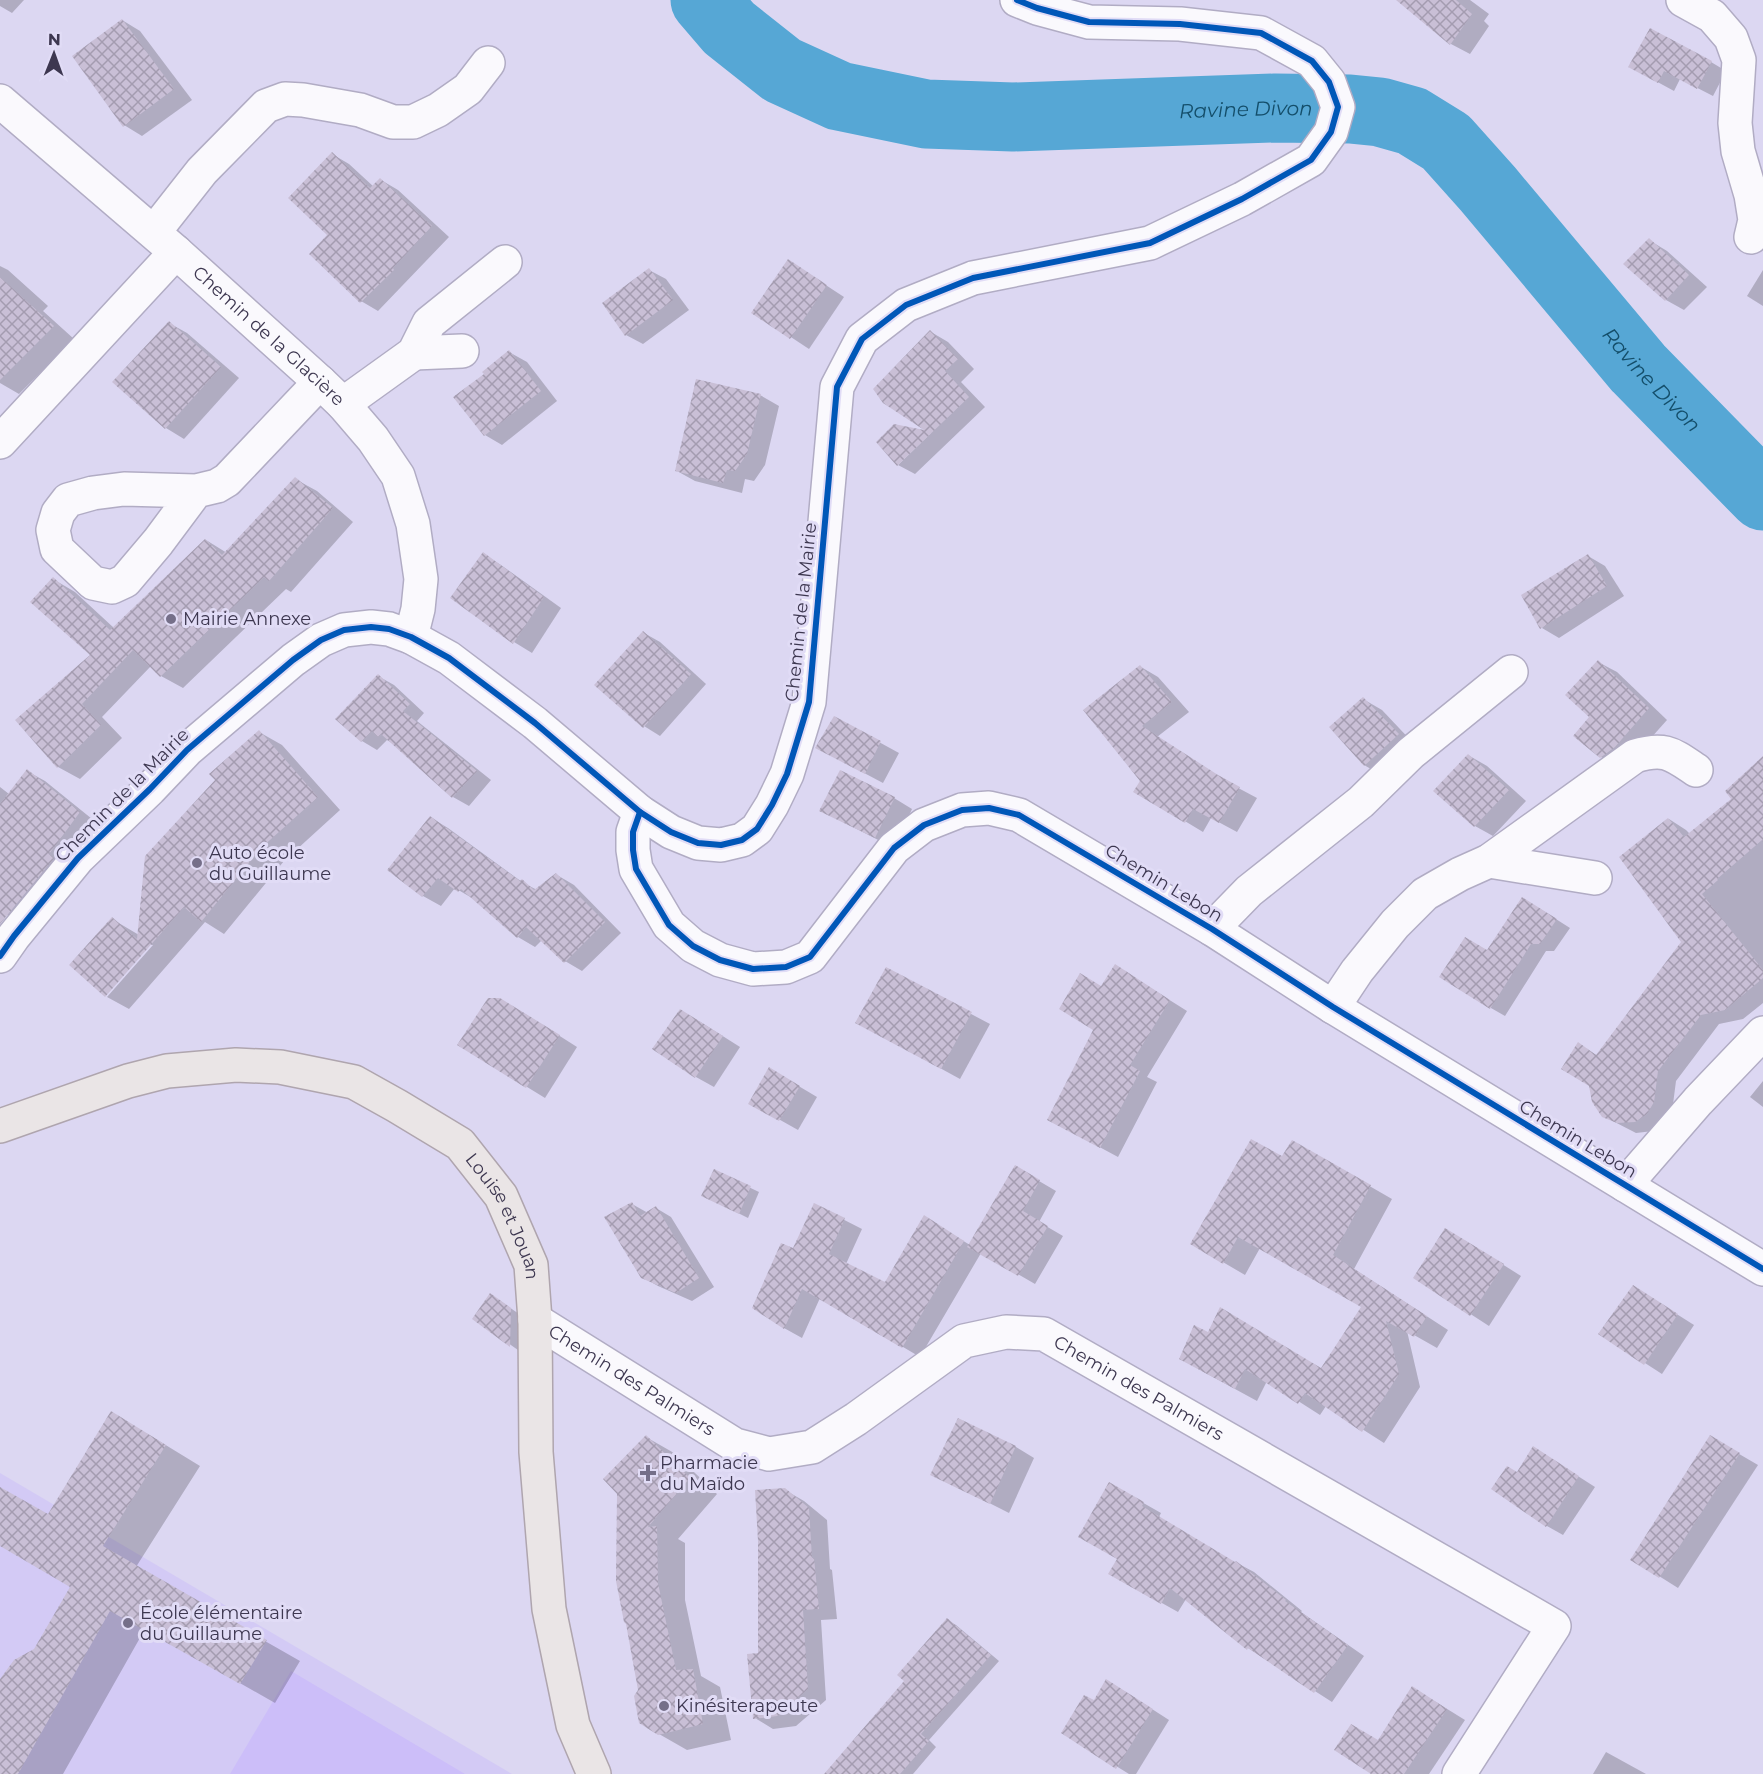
<svg xmlns="http://www.w3.org/2000/svg" width="1763" height="1774" font-family="Montserrat,sans-serif">
  <style>
    .built { fill: #d3caf5 }
    .pitch { fill: #ccbef9 }
    .shadow { fill: #0003 }
    .lines { fill: none; stroke-linecap: round; stroke-linejoin: round }
    .river { stroke: #56a7d5; stroke-width: 69 }
    .building { fill: url(#building-cross-hatch) }
    .minor-casing { stroke: #b1acc4; stroke-width: 36 }
    .major-casing { stroke: #afa5ae; stroke-width: 36 }
    .minor { stroke: #faf9fd; stroke-width: 33 }
    .major { stroke: #eae5e6; stroke-width: 33 }
    .cycleway-casing { stroke: #e1dcf6; stroke-width: 10 }
    .cycleway { stroke: #0057b8; stroke-width: 6 }
    .poi-dot { fill: #756f89; stroke: #e1dcf6; stroke-width: 2 }
    .labels { text-anchor: middle; dominant-baseline: central; stroke-width: 6; stroke-linejoin: round; paint-order: stroke }
    .street-label { font-size: 18px; fill: #3d3750; stroke: #e1dcf6 }
    .poi-label { font-size: 18px; fill: #3d3750; stroke: #e1dcf6; text-anchor: start }
    .water-label { font-size: 20px; font-style: italic; fill: #144e6a; stroke: #e1dcf6 }
  </style>
  <defs>
    <pattern id="building-cross-hatch" width="8" height="8" patternUnits="userSpaceOnUse" patternTransform="scale(1.5)"><rect width="8" height="8" fill="#c9bfd6"/><path d="M0 0l8 8M0 8l8-8" fill="none" stroke="#a49cb0"/></pattern>
  </defs>
  <rect width="100%" height="100%" fill="#dcd7f2"/>
  <path class="built" d="M 0,1473 L 512,1774 L 0,1774 Z"/>
  <path class="pitch" d="M 291,1671 L 465,1774 L 230,1774 Z"/>
  <g class="shadow">
    <path d="M 0,0 L 24,0 L 12,13 L 0,6 Z"/>
    <path d="M 1404,0 L 1470,0 L 1489,14 L 1484,21 L 1489,26 L 1470,54 L 1451,44 L 1402,3 Z"/>
    <path d="M 122,20 L 140,31 L 192,100 L 142,136 L 124,125 Z"/>
    <path d="M 1711,62 L 1726,71 L 1713,96 L 1680,79 L 1674,91 L 1630,67 Z"/>
    <path d="M 332,154 L 349,164 L 374,187 L 381,180 L 398,190 L 449,237 L 378,311 L 361,301 L 329,235 Z"/>
    <path d="M 1649,240 L 1667,251 L 1707,287 L 1684,310 L 1666,300 Z"/>
    <path d="M 789,261 L 844,297 L 809,349 L 753,312 Z"/>
    <path d="M 0,266 L 8,270 L 48,306 L 43,311 L 74,339 L 19,394 L 0,383 Z"/>
    <path d="M 649,270 L 666,279 L 689,310 L 643,344 L 626,335 Z"/>
    <path d="M 1763,270 L 1763,306 L 1747,296 Z"/>
    <path d="M 169,323 L 187,333 L 239,378 L 184,439 L 166,428 Z"/>
    <path d="M 931,332 L 948,342 L 974,369 L 961,382 L 985,407 L 915,474 L 898,465 L 931,433 Z"/>
    <path d="M 509,352 L 527,362 L 557,401 L 502,445 L 485,435 L 486,375 Z"/>
    <path d="M 760,395 L 779,406 L 765,465 L 754,481 L 745,479 L 742,493 L 695,481 L 677,471 Z"/>
    <path d="M 295,479 L 317,491 L 353,522 L 291,592 L 286,589 L 183,688 L 161,676 L 151,666 L 102,717 L 122,738 L 80,779 L 58,767 L 93,655 L 53,579 L 75,592 L 114,628 L 206,540 L 227,553 Z"/>
    <path d="M 483,554 L 501,565 L 561,608 L 532,653 L 514,642 Z"/>
    <path d="M 1588,556 L 1605,566 L 1624,596 L 1559,638 L 1542,628 Z"/>
    <path d="M 644,633 L 660,642 L 706,684 L 660,736 L 644,726 Z"/>
    <path d="M 1598,662 L 1617,672 L 1667,720 L 1633,758 L 1620,767 L 1601,757 L 1591,717 Z"/>
    <path d="M 1141,667 L 1158,677 L 1189,712 L 1157,737 L 1227,782 L 1257,798 L 1237,832 L 1211,818 L 1203,832 L 1135,791 L 1142,781 Z"/>
    <path d="M 378,676 L 394,685 L 424,713 L 417,721 L 491,780 L 469,806 L 453,797 L 395,745 L 387,740 L 377,750 L 362,741 Z"/>
    <path d="M 1363,699 L 1382,710 L 1416,746 L 1383,776 L 1364,765 Z"/>
    <path d="M 835,718 L 899,753 L 883,783 L 817,748 Z"/>
    <path d="M 259,732 L 282,745 L 340,810 L 284,861 L 224,934 L 205,922 L 129,1009 L 107,997 L 153,945 L 149,945 L 105,995 L 112,919 L 139,935 Z"/>
    <path d="M 1468,755 L 1487,766 L 1526,801 L 1493,836 L 1475,826 Z"/>
    <path d="M 1763,767 L 1763,1003 L 1743,1019 L 1719,1024 L 1676,1081 L 1672,1112 L 1653,1131 L 1636,1133 L 1603,1116 L 1590,1086 L 1578,1044 L 1598,1056 L 1683,942 L 1669,819 L 1686,830 L 1690,834 L 1733,799 Z"/>
    <path d="M 27,771 L 45,781 L 97,823 L 24,926 L 0,910 L 0,787 L 9,794 Z"/>
    <path d="M 894,798 L 912,809 L 894,848 L 839,820 Z"/>
    <path d="M 431,818 L 448,828 L 522,882 L 537,890 L 557,875 L 574,885 L 621,933 L 582,971 L 565,961 L 542,940 L 535,947 L 518,937 L 477,901 L 455,888 L 441,906 L 423,896 Z"/>
    <path d="M 1537,907 L 1570,928 L 1554,951 L 1546,951 L 1505,1016 L 1491,1008 L 1487,952 Z"/>
    <path d="M 886,969 L 990,1024 L 960,1079 L 876,1033 Z"/>
    <path d="M 1133,977 L 1187,1011 L 1147,1077 L 1157,1082 L 1118,1157 L 1066,1129 L 1095,1029 L 1102,988 Z"/>
    <path d="M 519,1010 L 577,1047 L 545,1098 L 459,1045 Z"/>
    <path d="M 699,1021 L 740,1047 L 714,1087 L 696,1077 Z"/>
    <path d="M 770,1069 L 817,1097 L 798,1130 L 750,1103 Z"/>
    <path d="M 1763,1081 L 1763,1107 L 1750,1097 Z"/>
    <path d="M 1293,1142 L 1392,1199 L 1354,1269 L 1448,1330 L 1437,1348 L 1407,1331 L 1420,1387 L 1384,1443 L 1326,1406 L 1320,1415 L 1267,1381 L 1257,1401 L 1202,1371 L 1209,1334 L 1322,1369 L 1363,1306 L 1260,1248 L 1245,1275 L 1192,1244 L 1283,1159 Z"/>
    <path d="M 1015,1167 L 1056,1191 L 1039,1222 L 1063,1236 L 1035,1284 L 981,1253 L 920,1357 L 820,1298 L 802,1338 L 784,1328 L 794,1249 L 815,1205 L 862,1229 L 846,1264 L 886,1284 L 942,1228 L 970,1245 Z"/>
    <path d="M 715,1171 L 759,1192 L 748,1218 L 712,1200 Z"/>
    <path d="M 632,1204 L 648,1213 L 656,1208 L 671,1217 L 714,1287 L 692,1301 L 658,1286 L 642,1277 Z"/>
    <path d="M 1464,1240 L 1521,1276 L 1489,1326 L 1415,1278 Z"/>
    <path d="M 1634,1287 L 1694,1325 L 1662,1374 L 1600,1334 Z"/>
    <path d="M 499,1300 L 519,1314 L 518,1350 L 474,1319 Z"/>
    <path d="M 958,1420 L 1016,1447 L 1034,1458 L 1009,1513 L 932,1474 Z"/>
    <path d="M 146,1433 L 200,1466 L 136,1567 L 300,1661 L 275,1703 L 145,1629 L 63,1774 L 0,1774 L 0,1682 L 35,1651 L 72,1586 L 0,1544 L 0,1489 L 48,1516 Z"/>
    <path d="M 646,1437 L 674,1453 L 717,1494 L 678,1539 L 685,1543 L 685,1600 L 701,1676 L 720,1687 L 731,1740 L 687,1750 L 659,1734 L 639,1691 Z"/>
    <path d="M 1710,1437 L 1758,1465 L 1678,1588 L 1632,1559 Z"/>
    <path d="M 1534,1448 L 1595,1487 L 1563,1535 L 1547,1526 L 1517,1474 Z"/>
    <path d="M 1110,1484 L 1161,1513 L 1159,1517 L 1236,1564 L 1237,1563 L 1254,1572 L 1302,1611 L 1301,1612 L 1364,1656 L 1332,1702 L 1248,1648 L 1186,1599 L 1178,1612 L 1110,1574 L 1119,1559 Z"/>
    <path d="M 785,1490 L 804,1501 L 827,1520 L 830,1569 L 832,1570 L 837,1619 L 821,1620 L 826,1700 L 796,1726 L 773,1729 L 755,1718 L 760,1655 Z"/>
    <path d="M 947,1620 L 956,1625 L 999,1661 L 929,1740 L 936,1747 L 913,1774 L 825,1774 L 906,1681 Z"/>
    <path d="M 1124,1691 L 1169,1720 L 1136,1774 L 1129,1774 L 1063,1733 Z"/>
    <path d="M 1431,1699 L 1465,1720 L 1429,1774 L 1374,1774 Z"/>
    <path d="M 1606,1752 L 1646,1774 L 1593,1774 Z"/>
  </g>
  <g class="lines">
    <path class="river" id="s1" d="M 705,0 L 729,28 L 782,70 L 839,96 L 926,114 L 1013,117 L 1275,108 L 1350,109 L 1380,112 L 1412,121 L 1446,142 L 1488,189 L 1638,368 L 1763,496"/>
  </g>
  <g class="building">
    <path d="M 1396,0 L 1456,0 L 1472,14 L 1450,45 Z"/>
    <path d="M 122,19 L 174,89 L 123,127 L 72,56 Z"/>
    <path d="M 1650,28 L 1712,61 L 1697,89 L 1664,71 L 1658,83 L 1628,67 Z"/>
    <path d="M 332,152 L 370,188 L 380,178 L 432,226 L 393,268 L 394,270 L 360,303 L 309,254 L 327,235 L 288,198 Z"/>
    <path d="M 1649,238 L 1689,275 L 1665,301 L 1623,264 Z"/>
    <path d="M 788,259 L 827,285 L 790,339 L 751,313 Z"/>
    <path d="M 649,268 L 673,300 L 625,336 L 602,303 Z"/>
    <path d="M 0,277 L 54,326 L 0,380 Z"/>
    <path d="M 169,321 L 221,367 L 165,429 L 112,382 Z"/>
    <path d="M 930,330 L 958,359 L 945,371 L 969,397 L 897,466 L 876,442 L 894,424 L 924,430 L 883,403 L 873,389 Z"/>
    <path d="M 509,350 L 541,391 L 484,436 L 453,397 L 484,374 L 482,372 Z"/>
    <path d="M 696,379 L 761,394 L 747,454 L 735,471 L 727,470 L 723,483 L 675,471 Z"/>
    <path d="M 295,477 L 333,508 L 269,581 L 264,577 L 160,677 L 133,650 L 82,704 L 101,725 L 57,768 L 15,720 L 90,655 L 30,602 L 53,577 L 110,630 L 205,539 L 222,555 Z"/>
    <path d="M 483,552 L 544,597 L 513,644 L 450,598 Z"/>
    <path d="M 1588,554 L 1607,586 L 1540,629 L 1521,595 Z"/>
    <path d="M 643,631 L 691,674 L 643,728 L 594,685 Z"/>
    <path d="M 1598,660 L 1649,708 L 1615,747 L 1600,758 L 1573,736 L 1589,717 L 1565,695 Z"/>
    <path d="M 1140,665 L 1172,702 L 1142,726 L 1218,775 L 1240,787 L 1219,823 L 1193,809 L 1185,823 L 1133,792 L 1140,781 L 1083,710 Z"/>
    <path d="M 378,674 L 410,704 L 403,711 L 477,771 L 452,798 L 381,734 L 378,737 L 372,731 L 361,742 L 335,719 Z"/>
    <path d="M 1363,697 L 1399,734 L 1364,766 L 1329,727 Z"/>
    <path d="M 834,716 L 881,741 L 865,774 L 815,748 Z"/>
    <path d="M 259,730 L 318,797 L 261,848 L 201,922 L 184,907 L 105,997 L 69,965 L 112,917 L 137,939 L 145,856 L 215,780 L 209,774 Z"/>
    <path d="M 1468,754 L 1509,790 L 1474,827 L 1433,791 Z"/>
    <path d="M 1763,756 L 1763,842 L 1762,840 L 1717,879 L 1718,880 L 1702,894 L 1763,970 L 1763,978 L 1725,1010 L 1701,1015 L 1658,1071 L 1654,1102 L 1647,1114 L 1635,1122 L 1617,1123 L 1602,1117 L 1592,1102 L 1589,1086 L 1561,1069 L 1578,1042 L 1596,1055 L 1681,942 L 1619,857 L 1668,818 L 1684,837 L 1731,799 L 1725,791 Z"/>
    <path d="M 27,769 L 80,812 L 49,854 L 54,858 L 0,924 L 0,804 Z"/>
    <path d="M 840,770 L 895,797 L 875,838 L 819,811 Z"/>
    <path d="M 430,816 L 520,881 L 522,879 L 534,890 L 556,873 L 605,922 L 564,963 L 526,927 L 517,938 L 461,889 L 458,892 L 438,878 L 422,897 L 387,870 Z"/>
    <path d="M 1522,897 L 1557,919 L 1540,944 L 1531,944 L 1490,1009 L 1439,977 L 1465,937 L 1487,950 Z"/>
    <path d="M 1115,964 L 1170,1000 L 1130,1065 L 1140,1071 L 1100,1148 L 1047,1120 L 1093,1030 L 1059,1009 L 1080,973 L 1101,986 Z"/>
    <path d="M 886,967 L 972,1012 L 941,1069 L 855,1023 Z"/>
    <path d="M 488,998 L 500,998 L 560,1035 L 526,1088 L 457,1045 Z"/>
    <path d="M 680,1009 L 723,1036 L 695,1078 L 652,1049 Z"/>
    <path d="M 769,1067 L 800,1086 L 779,1121 L 748,1104 Z"/>
    <path d="M 1251,1139 L 1282,1156 L 1292,1140 L 1371,1185 L 1333,1255 L 1427,1316 L 1414,1337 L 1386,1321 L 1399,1374 L 1362,1432 L 1305,1393 L 1298,1404 L 1245,1369 L 1235,1389 L 1179,1359 L 1194,1325 L 1208,1332 L 1220,1307 L 1321,1368 L 1361,1307 L 1238,1237 L 1223,1264 L 1190,1244 Z"/>
    <path d="M 1015,1165 L 1040,1180 L 1023,1211 L 1048,1226 L 1018,1276 L 967,1247 Z"/>
    <path d="M 714,1169 L 751,1186 L 739,1214 L 701,1196 Z"/>
    <path d="M 632,1202 L 640,1216 L 656,1206 L 699,1278 L 676,1293 L 641,1278 L 604,1217 Z"/>
    <path d="M 814,1203 L 845,1218 L 829,1254 L 885,1282 L 924,1215 L 964,1241 L 902,1348 L 802,1289 L 784,1329 L 752,1308 L 781,1243 L 793,1248 Z"/>
    <path d="M 1445,1228 L 1504,1264 L 1470,1316 L 1413,1278 Z"/>
    <path d="M 1633,1285 L 1678,1314 L 1644,1365 L 1598,1334 Z"/>
    <path d="M 490,1293 L 511,1308 L 510,1347 L 472,1319 Z"/>
    <path d="M 111,1411 L 166,1445 L 103,1546 L 267,1640 L 240,1684 L 110,1611 L 18,1774 L 0,1774 L 0,1679 L 14,1660 L 34,1649 L 70,1587 L 0,1546 L 0,1487 L 48,1514 Z"/>
    <path d="M 958,1418 L 1016,1446 L 990,1504 L 930,1475 Z"/>
    <path d="M 646,1435 L 690,1478 L 648,1527 L 657,1526 L 658,1583 L 676,1670 L 693,1669 L 703,1724 L 658,1735 L 639,1723 L 634,1696 L 638,1690 L 626,1624 L 624,1622 L 616,1581 L 617,1494 L 603,1479 Z"/>
    <path d="M 1710,1435 L 1740,1453 L 1659,1578 L 1630,1560 Z"/>
    <path d="M 1533,1446 L 1579,1476 L 1546,1527 L 1491,1489 L 1507,1466 L 1517,1472 Z"/>
    <path d="M 1109,1482 L 1144,1502 L 1142,1506 L 1235,1562 L 1236,1561 L 1286,1600 L 1285,1601 L 1348,1645 L 1314,1693 L 1248,1648 L 1247,1650 L 1170,1588 L 1161,1604 L 1108,1574 L 1117,1559 L 1078,1537 Z"/>
    <path d="M 785,1488 L 809,1508 L 812,1558 L 814,1558 L 819,1609 L 803,1610 L 808,1689 L 777,1716 L 753,1719 L 747,1654 L 758,1653 L 758,1541 L 755,1490 Z"/>
    <path d="M 947,1618 L 991,1655 L 921,1734 L 929,1741 L 900,1774 L 824,1774 L 904,1681 L 897,1675 Z"/>
    <path d="M 1106,1679 L 1153,1709 L 1116,1769 L 1061,1733 L 1084,1695 L 1094,1700 Z"/>
    <path d="M 1412,1686 L 1447,1709 L 1404,1774 L 1371,1774 L 1334,1750 L 1351,1724 L 1378,1740 Z"/>
  </g>
  <g class="lines">
    <g class="minor-casing">
      <g id="minor">
        <path d="M 1683,0 L 1712,16 L 1731,38 L 1739,60 L 1735,123 L 1738,151 L 1751,195 L 1755,220 L 1751,237"/>
        <path id="s2" d="M 0,101 L 176,252 L 320,382 L 343,404 L 373,439 L 398,476 L 413,524 L 421,579 L 418,609 L 411,637"/>
        <path d="M 154,232 L 202,171 L 266,106 L 285,99 L 303,100 L 360,110 L 393,122 L 413,122 L 438,110 L 468,89 L 488,63"/>
        <path d="M 414,353 L 462,351"/>
        <path d="M 343,404 L 414,353 L 429,323 L 505,262"/>
        <path d="M 0,442 L 176,252"/>
        <path d="M 196,491 L 158,542 L 125,581 L 112,587 L 93,583 L 57,549 L 53,530 L 58,513 L 68,500 L 93,493 L 124,489 L 196,491 L 217,486 L 227,480 L 320,382"/>
        <path d="M 640,812 L 633,832 L 633,850 L 636,869 L 669,925 L 693,946 L 720,960 L 753,969 L 786,967 L 810,957 L 894,848 L 924,825 L 962,810 L 989,808 L 1019,815 L 1212,929 L 1333,1007 L 1763,1269"/>
        <path d="M 1489,861 L 1595,878"/>
        <path d="M 1212,929 L 1249,891 L 1361,802 L 1411,753 L 1511,672"/>
        <path d="M 0,956 L 14,936 L 78,858 L 150,789 L 187,750 L 293,660 L 321,640 L 344,630 L 371,627 L 389,629 L 411,637 L 449,658 L 535,723 L 640,812 L 671,832 L 698,843 L 721,845 L 742,840 L 757,829 L 772,805 L 787,774 L 809,702 L 837,387 L 862,339 L 906,305 L 973,278 L 1150,243 L 1242,199 L 1311,160 L 1331,132 L 1338,107 L 1329,82 L 1312,61 L 1261,33 L 1180,24 L 1089,22 L 1037,8 L 1017,0"/>
        <path d="M 1333,1007 L 1357,971 L 1395,924 L 1425,894 L 1460,874 L 1489,861 L 1635,756 C 1665,747 1672,754 1696,770"/>
        <path d="M 1625,1185 L 1698,1101 L 1763,1033"/>
        <path id="s3" d="M 535,1320 L 735,1445 L 769,1454 L 812,1447 L 856,1419 L 964,1341 L 1006,1332 L 1044,1334 L 1554,1626 L 1459,1774"/>
      </g>
    </g>
    <g class="major-casing">
      <g id="major">
        <path id="s4" d="M 0,1126 L 128,1081 L 167,1071 L 236,1065 L 280,1067 L 354,1082 L 397,1106 L 460,1144 L 501,1196 L 531,1265 L 535,1320 L 536,1452 L 549,1609 L 573,1725 L 594,1774"/>
      </g>
    </g>
    <use href="#minor" class="minor"/>
    <use href="#major" class="major"/>
    <g class="cycleway-casing">
      <g id="cycleway">
        <path d="M 640,812 L 633,832 L 633,850 L 636,869 L 669,925 L 693,946 L 720,960 L 753,969 L 786,967 L 810,957 L 894,848 L 924,825 L 962,810 L 989,808 L 1019,815 L 1212,929 L 1333,1007 L 1763,1269"/>
        <path d="M 0,956 L 14,936 L 78,858 L 150,789 L 187,750 L 293,660 L 321,640 L 344,630 L 371,627 L 389,629 L 411,637 L 449,658 L 535,723 L 640,812 L 671,832 L 698,843 L 721,845 L 742,840 L 757,829 L 772,805 L 787,774 L 809,702 L 837,387 L 862,339 L 906,305 L 973,278 L 1150,243 L 1242,199 L 1311,160 L 1331,132 L 1338,107 L 1329,82 L 1312,61 L 1261,33 L 1180,24 L 1089,22 L 1037,8 L 1017,0"/>
      </g>
    </g>
    <use href="#cycleway" class="cycleway"/>
  </g>
  <g class="poi-dot">
    <circle cx="171" cy="619" r="6"/>
    <circle cx="197" cy="863" r="6"/>
    <path d="M645 1464h6v6h6v6h-6v6h-6v-6h-6v-6h6z"/>
    <circle cx="128" cy="1623" r="6"/>
    <circle cx="664" cy="1706" r="6"/>
  </g>
  <g class="labels">
    <g class="street-label">
      <text stroke="none"><textPath href="#s2" startOffset="357">Chemin de la Glacière</textPath></text>
      <text transform="translate(801 612) rotate(-84)">Chemin de la Mairie</text>
      <text transform="translate(122 795) rotate(-45)">Chemin de la Mairie</text>
      <text transform="translate(1164 883) rotate(31)">Chemin Lebon</text>
      <text transform="translate(1578 1139) rotate(31)">Chemin Lebon</text>
      <text stroke="none"><textPath href="#s4" startOffset="573">Louise et Jouan</textPath></text>
      <text stroke="none"><textPath href="#s3" startOffset="114">Chemin des Palmiers</textPath></text>
      <text stroke="none"><textPath href="#s3" startOffset="690">Chemin des Palmiers</textPath></text>
    </g>
    <g class="poi-label">
      <text x="183" y="619">Mairie Annexe</text>
      <text x="209" y="853">Auto école<tspan x="209" dy="21">du Guillaume</tspan></text>
      <text x="660" y="1463">Pharmacie<tspan x="660" dy="21">du Maïdo</tspan></text>
      <text x="140" y="1613">École élémentaire<tspan x="140" dy="21">du Guillaume</tspan></text>
      <text x="676" y="1706">Kinésiterapeute</text>
    </g>
    <g class="water-label">
      <text stroke="none"><textPath href="#s1" startOffset="576">Ravine Divon</textPath></text>
      <text stroke="none"><textPath href="#s1" startOffset="1098">Ravine Divon</textPath></text>
    </g>
  </g>
  <g transform="translate(54 54) rotate(1)" stroke="#e1dcf6" stroke-width="4.5" paint-order="stroke">
  <path d="M0-4.5L10 22L0 15L-10 22Z" fill="#3d3750"/>
  <text y="-9" font-size="16" font-weight="bold" text-anchor="middle" fill="#3d3750">N</text>
  </g>
</svg>
